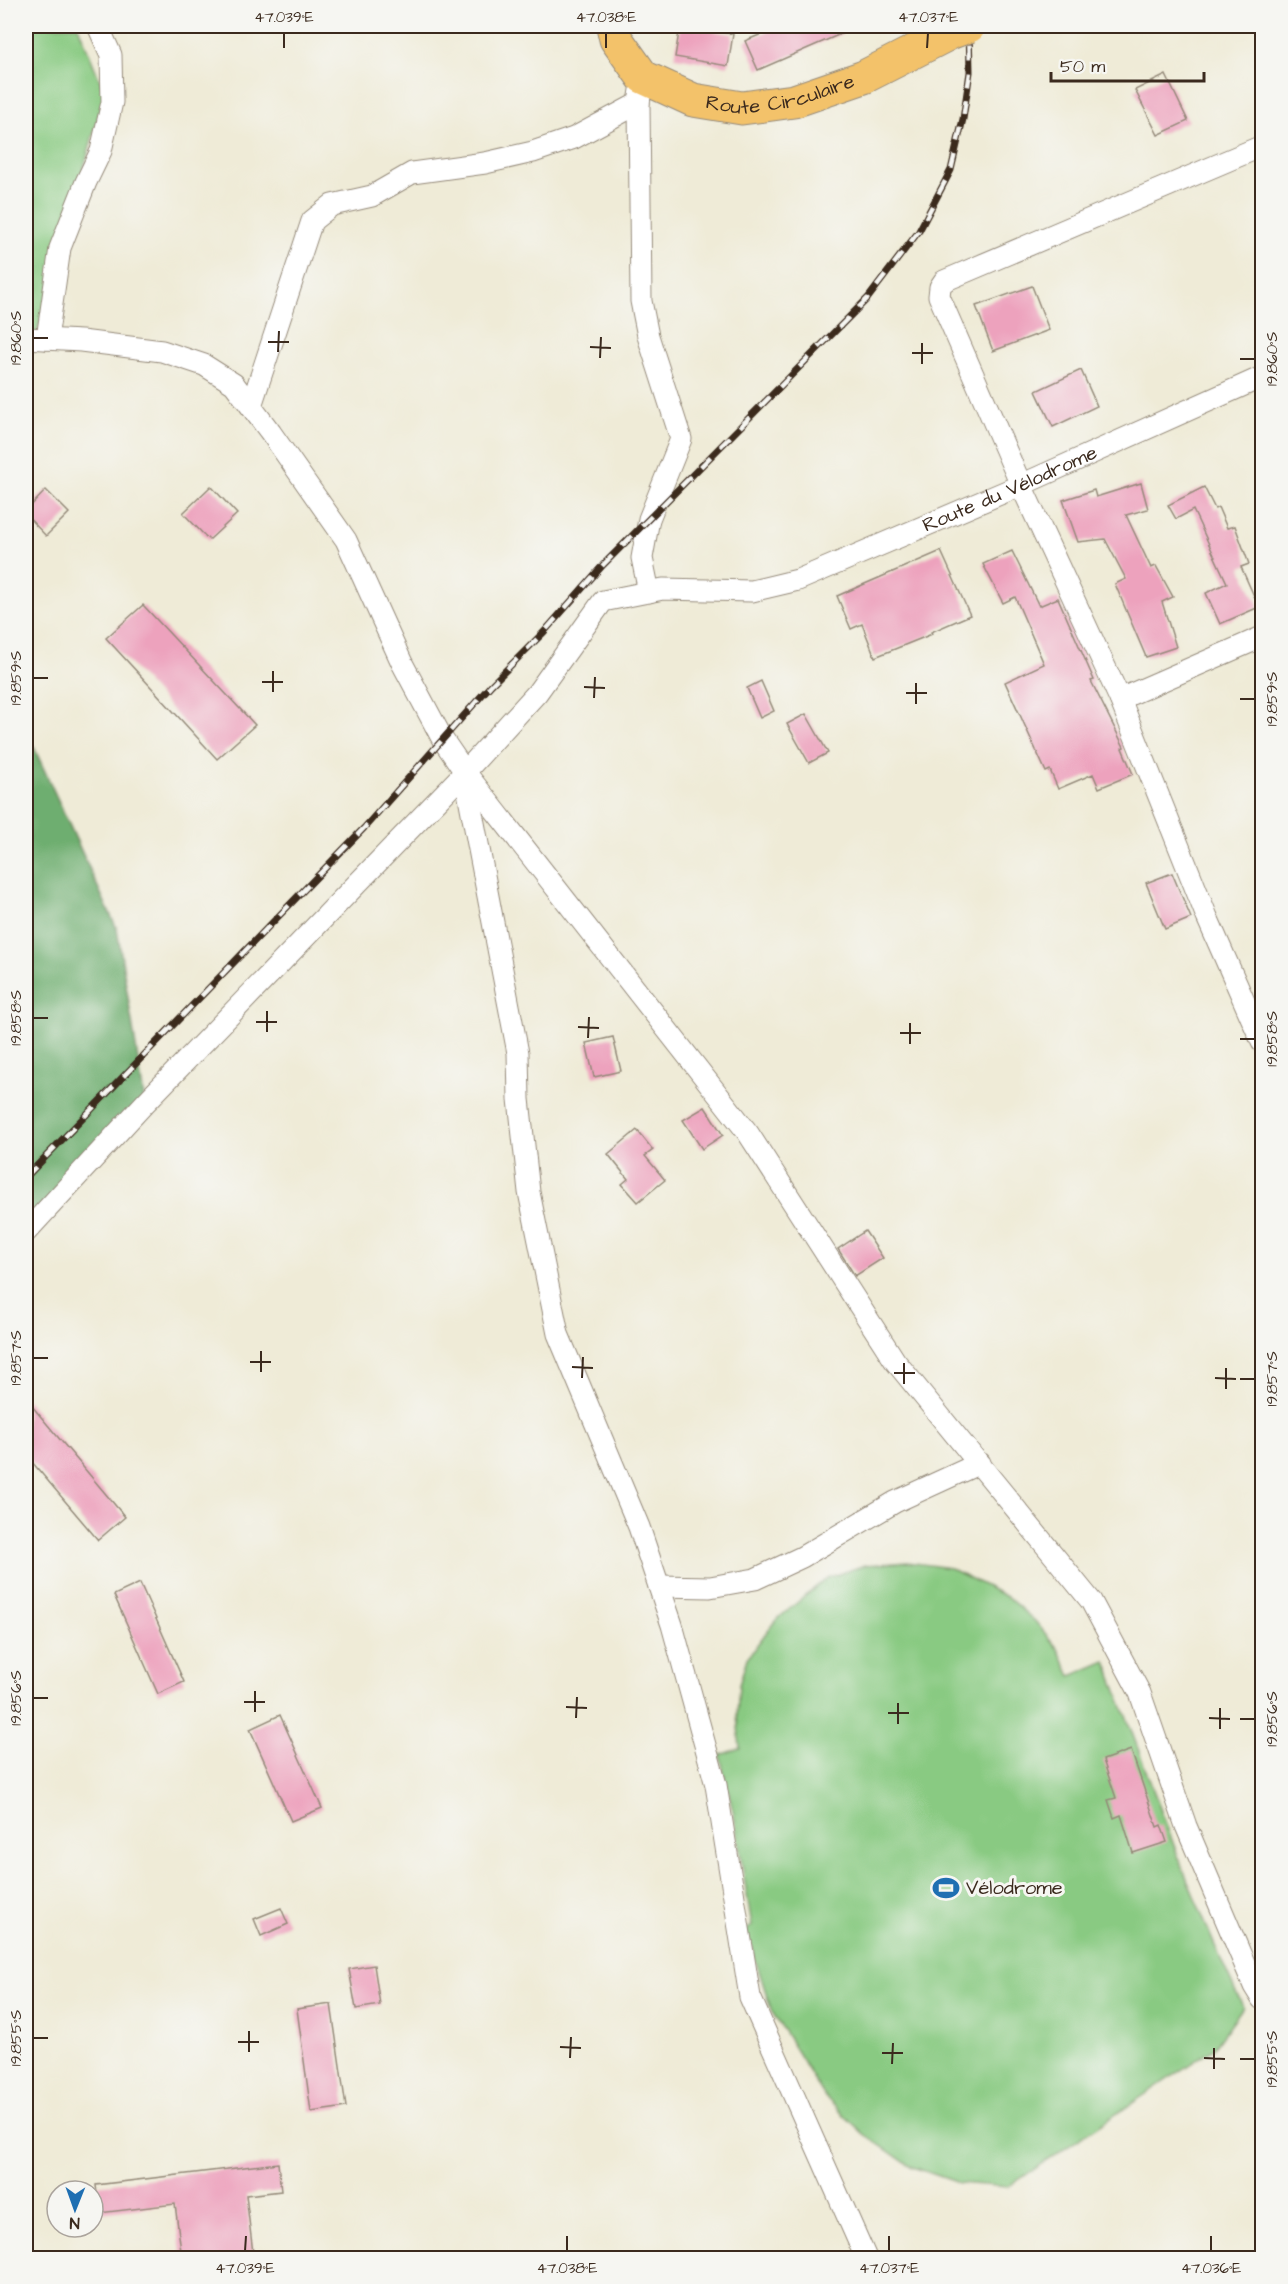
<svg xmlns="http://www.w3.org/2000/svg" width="1288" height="2284" font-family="'Architects Daughter',sans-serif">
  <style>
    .green { fill: #89ca82; stroke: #627a50; stroke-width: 1.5 }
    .forest { fill: #6eae70; stroke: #546c47; stroke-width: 1.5 }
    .building { fill: #eda2bd }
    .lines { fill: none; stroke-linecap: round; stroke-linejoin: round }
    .street-casing { stroke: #958a7a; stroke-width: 23 }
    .primary-casing { stroke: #958a7a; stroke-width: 35 }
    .street { stroke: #fff; stroke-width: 21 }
    .primary { stroke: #f3c26a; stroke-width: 33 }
    .rail-casing { stroke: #3b2a1e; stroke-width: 7 }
    .rail { stroke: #f6f6f2; stroke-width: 4.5; stroke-dasharray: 14; stroke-linecap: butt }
    .primary-bridge-casing { stroke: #958a7a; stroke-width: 35; stroke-linecap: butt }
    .primary-bridge { stroke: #f3c26a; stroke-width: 33 }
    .ticks { fill: none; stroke: #3b2a1e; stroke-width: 2 }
    .labels { text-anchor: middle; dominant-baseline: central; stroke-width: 6; stroke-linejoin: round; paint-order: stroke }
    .street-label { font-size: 20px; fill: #3b2a1e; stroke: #f6f6f2 }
    .poi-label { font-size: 20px; fill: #3b2a1e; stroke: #f6f6f2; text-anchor: start }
    .neatline { fill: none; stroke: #3b2a1e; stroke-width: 2 }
    .ticks-label { font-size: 15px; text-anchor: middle; fill: #3b2a1e }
  </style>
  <rect width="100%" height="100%" fill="#f6f6f2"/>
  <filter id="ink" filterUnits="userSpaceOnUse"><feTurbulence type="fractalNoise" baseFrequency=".0167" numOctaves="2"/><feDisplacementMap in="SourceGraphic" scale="12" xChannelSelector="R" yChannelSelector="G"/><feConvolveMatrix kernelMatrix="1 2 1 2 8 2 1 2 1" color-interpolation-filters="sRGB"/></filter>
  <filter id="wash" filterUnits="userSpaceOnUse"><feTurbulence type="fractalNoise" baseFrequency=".008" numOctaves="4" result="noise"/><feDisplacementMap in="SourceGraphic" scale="24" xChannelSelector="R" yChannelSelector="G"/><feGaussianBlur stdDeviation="1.35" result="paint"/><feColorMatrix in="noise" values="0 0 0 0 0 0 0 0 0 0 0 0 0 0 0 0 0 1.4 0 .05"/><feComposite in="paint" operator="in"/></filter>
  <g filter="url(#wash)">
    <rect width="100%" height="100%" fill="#efebd7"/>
    <g class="green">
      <path d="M 26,26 L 78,26 L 105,93 L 26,372 Z"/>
      <path d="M 908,1562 L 950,1568 L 1007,1597 L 1035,1621 L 1058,1649 L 1071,1676 L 1106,1661 C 1149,1778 1189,1895 1243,2007 L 1214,2048 L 1008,2187 L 959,2183 L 910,2166 L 864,2134 L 825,2097 L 772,2012 L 746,1930 L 752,1926 L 734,1815 L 720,1755 L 740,1748 L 737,1715 L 739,1685 L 747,1658 L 775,1621 L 827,1578 L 865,1565 Z"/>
    </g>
    <path class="forest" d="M 26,730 L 117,929 L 145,1103 L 26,1232 Z"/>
    <g id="blocks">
      <g class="building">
        <path d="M 680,26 L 733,34 L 728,66 L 675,57 Z"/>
        <path d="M 781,26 L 859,26 L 758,70 L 745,41 Z"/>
        <path d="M 1166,75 L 1188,121 L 1158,135 L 1135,90 Z"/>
        <path d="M 1032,286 L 1049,330 L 993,351 L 976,306 Z"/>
        <path d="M 1081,370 L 1097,406 L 1053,427 L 1036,391 Z"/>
        <path d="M 1141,483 L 1148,509 L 1126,515 L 1151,568 L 1156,566 L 1173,597 L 1162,602 L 1176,647 L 1146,657 L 1115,584 L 1126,579 L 1105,539 L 1078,542 L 1063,500 L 1094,490 L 1096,497 Z"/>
        <path d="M 211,486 L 237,514 L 209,540 L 183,513 Z"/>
        <path d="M 1204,487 L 1215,509 L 1218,507 L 1227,528 L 1235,526 L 1249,564 L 1241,567 L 1259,607 L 1220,624 L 1206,593 L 1227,583 L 1193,510 L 1176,519 L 1168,505 Z"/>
        <path d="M 46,490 L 69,513 L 46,536 L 26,515 L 26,511 Z"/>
        <path d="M 941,551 L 970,615 L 931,632 L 932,634 L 875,657 L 862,624 L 851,629 L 837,596 Z"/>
        <path d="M 1012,551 L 1039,606 L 1058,598 L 1094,680 L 1091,681 L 1124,747 L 1122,748 L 1133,774 L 1099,788 L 1093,774 L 1058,789 L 1050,770 L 1046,772 L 1005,682 L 1044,664 L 1015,597 L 1003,603 L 983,564 Z"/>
        <path d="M 143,605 L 255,725 L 217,759 L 106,638 Z"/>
        <path d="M 761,681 L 774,711 L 760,718 L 747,688 Z"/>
        <path d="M 806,714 L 828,753 L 809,763 L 787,724 Z"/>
        <path d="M 1172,873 L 1191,918 L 1165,929 L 1146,883 Z"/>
        <path d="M 613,1037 L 621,1071 L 594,1077 L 586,1043 Z"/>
        <path d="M 705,1107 L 723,1135 L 702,1149 L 683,1120 Z"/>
        <path d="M 637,1130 L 653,1150 L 645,1156 L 665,1180 L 638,1202 L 622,1184 L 628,1179 L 608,1154 Z"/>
        <path d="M 865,1231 L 883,1258 L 855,1276 L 838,1249 Z"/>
        <path d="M 26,1399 L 125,1517 L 98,1540 L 26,1455 Z"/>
        <path d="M 140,1583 L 184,1682 L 158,1694 L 114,1595 Z"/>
        <path d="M 280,1715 L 322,1808 L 291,1821 L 250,1729 Z"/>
        <path d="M 1131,1750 L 1157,1827 L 1161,1825 L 1167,1842 L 1133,1853 L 1121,1815 L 1114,1818 L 1108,1800 L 1116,1798 L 1103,1760 Z"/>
        <path d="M 281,1908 L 288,1924 L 261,1936 L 254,1919 Z"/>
        <path d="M 374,1965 L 380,2005 L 356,2009 L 349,1969 Z"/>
        <path d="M 331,2004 L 346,2107 L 311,2112 L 297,2009 Z"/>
        <path d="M 278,2163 L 281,2191 L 246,2195 L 253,2253 L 207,2259 L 182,2259 L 175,2204 L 99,2213 L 96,2185 Z"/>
      </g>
    </g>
  </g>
  <g filter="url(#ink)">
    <use href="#blocks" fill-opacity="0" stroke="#958a7a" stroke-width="1.5"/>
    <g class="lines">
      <g class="street-casing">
        <g id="street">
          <path d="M 639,103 L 641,301 L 648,336 L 681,439 L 649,519 L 642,558 L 649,592"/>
          <path d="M 1262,146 L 944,281 L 940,287 L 939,296 L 1021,485 L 1120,699 L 1207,917 L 1262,1042"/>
          <path d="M 26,338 L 81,341 L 162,351 L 204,365 L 234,384 L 271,433 L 346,540 L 402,663 L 443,740 L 465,772 L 748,1133 L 895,1361 L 1091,1601 L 1140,1693 L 1186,1826 L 1254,1986 L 1262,1999"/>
          <path d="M 47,339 L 60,248 L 86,182 L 101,151 L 112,102 L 111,55 L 98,26"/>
          <path d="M 251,406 L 312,221 L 332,205 L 372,196 L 412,173 L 485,163 L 533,152 L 574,138 L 639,103 L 643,77"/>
          <path d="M 1120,699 L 1262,637"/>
          <path d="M 465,776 L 518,1053 L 519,1099 L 529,1192 L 558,1334 L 639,1527 L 672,1625 L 716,1785 L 750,1997 L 866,2258"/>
          <path id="s1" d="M 26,1232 L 145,1103 L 465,772 L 537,693 L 603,601 L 663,589 L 752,591 L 798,580 L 1021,485 L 1262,377"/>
          <path d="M 659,1586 L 710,1587 L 755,1579 L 802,1557 L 895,1502 L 980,1463"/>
        </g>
      </g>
      <g class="primary-casing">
        <g id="primary">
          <path id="s2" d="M 613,26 L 616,39 L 643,77 L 693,100 L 742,108 L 794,101 L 864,77 L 952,32"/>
        </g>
      </g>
      <use href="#street" class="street"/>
      <use href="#primary" class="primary"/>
      <g class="rail-casing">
        <path id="rail" d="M 26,1177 L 364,828 L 491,685 L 544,632 L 603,565 L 868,298 L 919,231 L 951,170 L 963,119 L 970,72 L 969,26"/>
      </g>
      <use href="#rail" class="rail"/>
      <g class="primary-bridge-casing">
        <path id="primary-bridge" d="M 952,32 L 969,26"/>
      </g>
      <use href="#primary-bridge" class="primary-bridge"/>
    </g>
  </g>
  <path class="ticks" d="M 284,48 L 284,33M 606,48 L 606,33M 927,48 L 928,33M 33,338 L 48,338M 268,342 L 289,342M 590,347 L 611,348M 278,352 L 279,331M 912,353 L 933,353M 600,358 L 601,337M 1240,359 L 1255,359M 922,364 L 922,343M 33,678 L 48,678M 262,682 L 283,682M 584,687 L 605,688M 273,692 L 273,671M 906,693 L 927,693M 594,698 L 595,677M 1240,699 L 1255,699M 916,704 L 916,683M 33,1018 L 48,1018M 256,1022 L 277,1022M 578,1027 L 599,1028M 267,1032 L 267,1011M 900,1033 L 921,1033M 588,1038 L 589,1017M 1240,1039 L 1255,1039M 910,1044 L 910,1023M 33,1358 L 48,1358M 250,1362 L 271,1362M 572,1367 L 593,1368M 261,1372 L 261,1351M 894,1373 L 915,1373M 582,1378 L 583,1357M 1215,1378 L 1236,1379M 1240,1379 L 1255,1379M 904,1384 L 904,1363M 1226,1389 L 1226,1368M 33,1698 L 48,1698M 244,1702 L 265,1702M 566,1707 L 587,1708M 255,1712 L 255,1691M 888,1713 L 909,1713M 576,1718 L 577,1697M 1209,1718 L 1230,1719M 1240,1719 L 1255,1719M 898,1724 L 898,1703M 1220,1729 L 1220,1708M 33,2038 L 48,2038M 238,2042 L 259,2042M 560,2047 L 581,2048M 249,2052 L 249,2031M 882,2053 L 903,2053M 570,2058 L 571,2037M 1204,2058 L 1225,2059M 1240,2059 L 1255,2059M 892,2064 L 893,2043M 1214,2069 L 1214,2048M 245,2251 L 246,2236M 567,2251 L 567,2236M 889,2251 L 889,2236M 1211,2251 L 1211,2236"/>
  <defs>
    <g id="stadium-bare" transform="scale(2.07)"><path d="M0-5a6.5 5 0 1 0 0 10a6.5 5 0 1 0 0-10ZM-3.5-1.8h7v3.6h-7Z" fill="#1f6fb2" stroke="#f6f6f2" stroke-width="2.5" paint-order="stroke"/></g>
  </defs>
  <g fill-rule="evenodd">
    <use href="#stadium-bare" x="946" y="1888"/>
  </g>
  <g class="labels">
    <g class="street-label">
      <text stroke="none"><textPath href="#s2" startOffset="204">Route Circulaire</textPath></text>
      <text stroke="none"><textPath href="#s1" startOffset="1284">Route du Vélodrome</textPath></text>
    </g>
    <g class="poi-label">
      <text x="966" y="1888">Vélodrome</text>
    </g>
  </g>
  <rect width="1288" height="2284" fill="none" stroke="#f6f6f2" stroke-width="66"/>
  <g transform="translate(75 2209) rotate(181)"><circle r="28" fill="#f6f6f2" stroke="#aba49d" stroke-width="1.5"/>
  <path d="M0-4.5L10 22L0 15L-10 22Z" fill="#1f6fb2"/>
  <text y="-9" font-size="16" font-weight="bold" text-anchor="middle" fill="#3b2a1e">N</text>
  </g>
  <path d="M1051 72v9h153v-9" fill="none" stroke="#3b2a1e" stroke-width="3"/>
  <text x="1060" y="72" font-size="18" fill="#3b2a1e" stroke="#f6f6f2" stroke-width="4.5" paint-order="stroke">50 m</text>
  <rect x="33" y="33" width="1222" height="2218" class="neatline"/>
  <g class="ticks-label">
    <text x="284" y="22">47.039°E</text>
    <text x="606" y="22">47.038°E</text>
    <text x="928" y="22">47.037°E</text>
    <text transform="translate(16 338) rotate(-90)" y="5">19.860°S</text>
    <text transform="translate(1272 359) rotate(-90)" y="5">19.860°S</text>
    <text transform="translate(16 678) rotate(-90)" y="5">19.859°S</text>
    <text transform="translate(1272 699) rotate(-90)" y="5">19.859°S</text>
    <text transform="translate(16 1018) rotate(-90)" y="5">19.858°S</text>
    <text transform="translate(1272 1039) rotate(-90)" y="5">19.858°S</text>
    <text transform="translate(16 1358) rotate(-90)" y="5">19.857°S</text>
    <text transform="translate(1272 1379) rotate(-90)" y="5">19.857°S</text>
    <text transform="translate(16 1698) rotate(-90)" y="5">19.856°S</text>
    <text transform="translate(1272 1719) rotate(-90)" y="5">19.856°S</text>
    <text transform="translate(16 2038) rotate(-90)" y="5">19.855°S</text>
    <text transform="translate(1272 2059) rotate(-90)" y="5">19.855°S</text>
    <text x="245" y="2273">47.039°E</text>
    <text x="567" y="2273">47.038°E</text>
    <text x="889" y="2273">47.037°E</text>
    <text x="1211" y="2273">47.036°E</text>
  </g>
</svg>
